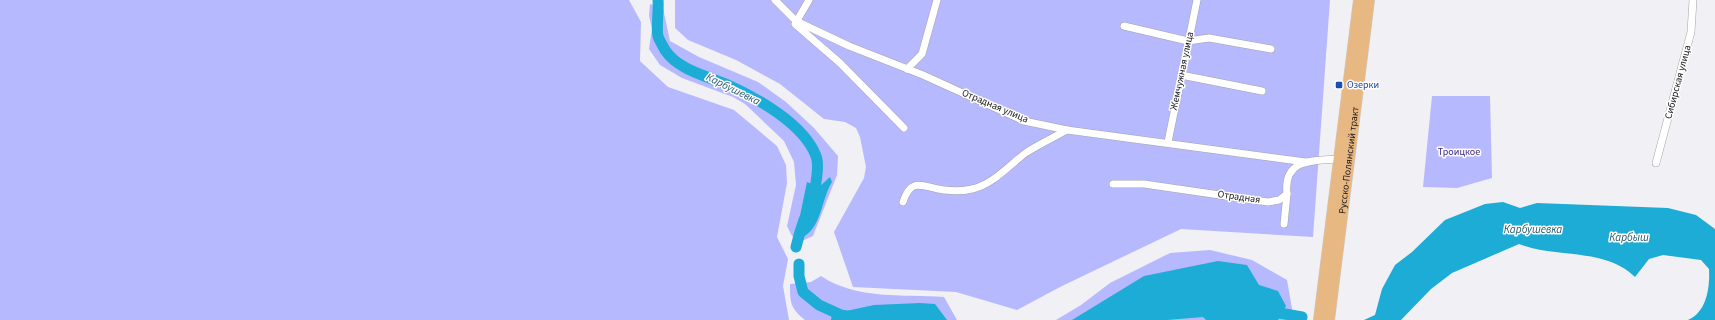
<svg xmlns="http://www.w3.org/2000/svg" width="1715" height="320" font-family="'Source Sans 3',sans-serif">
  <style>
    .green { fill: #b7b9ff }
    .water { fill: #1cacd5 }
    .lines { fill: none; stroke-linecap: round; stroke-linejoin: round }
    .river { stroke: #1cacd5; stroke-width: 11 }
    .minor-casing { stroke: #a3a3a8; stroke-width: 8 }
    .primary-casing { stroke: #ccc; stroke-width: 12 }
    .minor { stroke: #fff; stroke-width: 7 }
    .primary { stroke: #e8b883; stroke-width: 11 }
    .transit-dot { fill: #1a4fb4; stroke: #fefeff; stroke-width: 1.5 }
    .labels { text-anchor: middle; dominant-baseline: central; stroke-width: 3; stroke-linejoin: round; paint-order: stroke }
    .street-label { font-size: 10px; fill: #151517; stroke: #fefeff }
    .transit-label { font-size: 10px; fill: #164399; stroke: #fefeff; text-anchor: start }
    .park-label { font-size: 10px; fill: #311e81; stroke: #fefeff }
    .water-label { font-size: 11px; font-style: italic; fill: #275a6c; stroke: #fefeff }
  </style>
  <rect width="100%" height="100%" fill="#f0f0f5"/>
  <g class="green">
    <path d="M 0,0 L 629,0 L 641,22 L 640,61 L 668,87 L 734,110 L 777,146 L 786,165 L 787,183 L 777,237 L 788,259 L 783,286 L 789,320 L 0,320 Z"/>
    <path d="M 675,0 L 1330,0 L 1313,237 L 1181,229 L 1060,287 L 1017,310 L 956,292 L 853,287 L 834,232 L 864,178 L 866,167 L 860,137 L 856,128 L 845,122 L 824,119 L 780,84 L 736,60 L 688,40 L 675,28 Z"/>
    <path d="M 650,4 L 663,8 L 670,41 L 699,57 L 758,82 L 786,102 L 814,128 L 838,156 L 837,175 L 813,236 L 802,241 L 792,236 L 787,226 L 796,185 L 794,162 L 784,141 L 745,104 L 733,97 L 682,78 L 660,65 L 649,49 L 652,29 L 649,16 Z"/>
    <path d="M 1432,96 L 1490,96 L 1492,178 L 1457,188 L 1423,187 Z"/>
    <path d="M 1210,250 L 1252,260 L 1287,280 L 1294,320 L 1056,320 L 1081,305 L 1110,283 L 1170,253 Z"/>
    <path d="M 821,276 C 857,300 903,294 944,297 L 957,320 L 805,320 C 790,308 790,302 790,284 L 811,282 Z"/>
  </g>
  <g class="water">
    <path d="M 830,177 L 832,182 C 821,199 822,229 801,238 L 797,230 L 807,182 L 819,187 Z"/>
    <path d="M 1503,202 L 1520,208 L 1537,203 L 1668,208 L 1696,215 L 1715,229 L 1715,320 L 1688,320 C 1707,312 1710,287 1709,269 L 1701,260 L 1663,255 L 1649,259 L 1635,277 C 1604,247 1557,259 1519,244 L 1452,273 L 1431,289 L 1401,320 L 1364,320 L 1375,315 L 1382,289 L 1395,265 L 1412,252 L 1445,220 L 1485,204 Z"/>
    <path d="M 1218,261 L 1247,265 L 1259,285 L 1278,291 L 1286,306 L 1278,320 L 1206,320 L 1203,317 L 1167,320 L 1072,320 L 1144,276 Z"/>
    <path d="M 920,303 L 935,304 L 947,320 L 831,320 L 832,314 L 874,305 Z"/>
  </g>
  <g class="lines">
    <g class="river">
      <path d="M 658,0 C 659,10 656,28 658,36 C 659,40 663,46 665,50 C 678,70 707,76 728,85 C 757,98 804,124 816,156 C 820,165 815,191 812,201"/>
      <path d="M 796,247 L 800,232 L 804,220"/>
      <path d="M 799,264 L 799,276 L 803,292 L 819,305 L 841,315 L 868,320"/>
      <path d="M 1268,311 L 1302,317"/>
    </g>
    <g class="minor-casing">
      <g id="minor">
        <path d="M 775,0 L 796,21 L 849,46 L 923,75 L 1024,121 L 1067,130 L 1306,162"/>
        <path d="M 809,0 L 795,24 L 840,63 L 904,128"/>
        <path d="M 1124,26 L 1188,41 L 1209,38 L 1271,49"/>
        <path d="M 907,69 L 922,54 L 937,0"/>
        <path d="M 1181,75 L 1262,91"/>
        <path d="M 1168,142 L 1197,0"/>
        <path d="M 1656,163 L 1691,32 L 1693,0"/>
        <path d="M 1113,184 L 1144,184 L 1268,202 L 1279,200 L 1287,194 C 1283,158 1313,161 1339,159"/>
        <path d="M 903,202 C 912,175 924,188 944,190 C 952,191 964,191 972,189 C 994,184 1010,164 1027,152 C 1040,144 1054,137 1067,130"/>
        <path d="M 1284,224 L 1287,194"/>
      </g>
    </g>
    <g class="primary-casing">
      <g id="primary">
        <path d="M 1319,320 L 1359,0"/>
        <path id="s1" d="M 1329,320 L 1369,0"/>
      </g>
    </g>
    <use href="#minor" class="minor"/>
    <use href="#primary" class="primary"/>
  </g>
  <rect class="transit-dot" x="1335" y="81" width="8" height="8" rx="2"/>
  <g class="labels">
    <g class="street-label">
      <text transform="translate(1182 71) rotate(-78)">Жемчужная улица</text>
      <text transform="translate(1678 82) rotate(-75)">Сибирская улица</text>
      <text transform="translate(995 106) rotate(23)">Отрадная улица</text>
      <text stroke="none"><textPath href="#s1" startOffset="161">Русско-Полянский тракт</textPath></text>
      <text transform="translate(1239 197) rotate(8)">Отрадная</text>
    </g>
    <g class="transit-label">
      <text x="1347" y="85">Озерки</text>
    </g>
    <g class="park-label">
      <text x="1459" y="152">Троицкое</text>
    </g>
    <g class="water-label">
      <text transform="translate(733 89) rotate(26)">Карбушевка</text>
      <text x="1533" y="229">Карбушевка</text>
      <text x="1629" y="237">Карбыш</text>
    </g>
  </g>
</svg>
